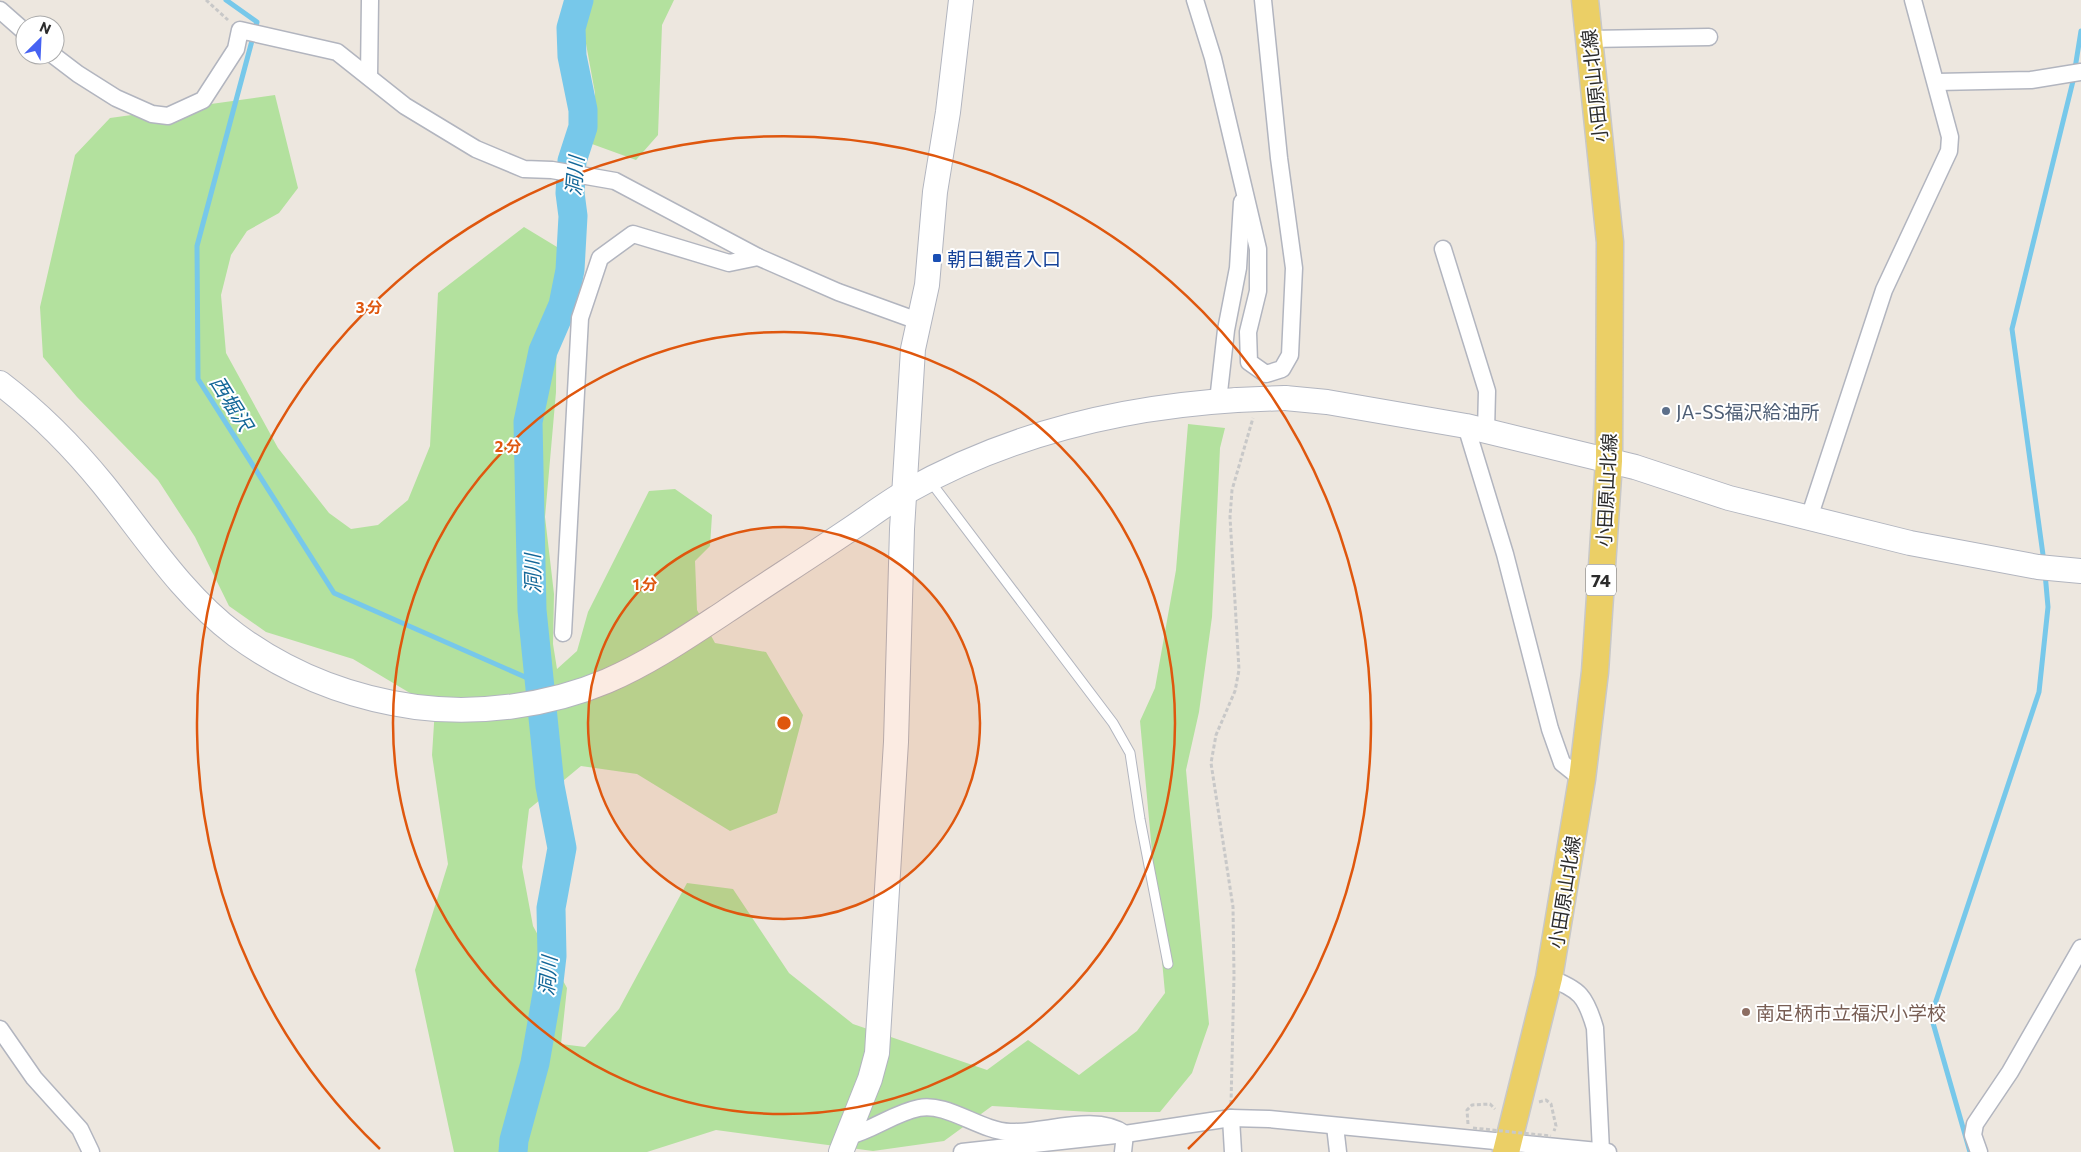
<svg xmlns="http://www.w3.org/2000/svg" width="2081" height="1152" font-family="Commissioner,'Noto Sans JP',sans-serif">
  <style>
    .green { fill: #b3e19e }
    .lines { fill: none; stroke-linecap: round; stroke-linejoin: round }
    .stream { stroke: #77c8ea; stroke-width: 5 }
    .river { stroke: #77c8ea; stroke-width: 29 }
    .lane-casing { stroke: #b2b5bf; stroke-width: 11 }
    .street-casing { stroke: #b2b5bf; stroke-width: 19 }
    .secondary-casing { stroke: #b2b5bf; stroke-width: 26 }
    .primary-casing { stroke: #c8c8c8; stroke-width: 29 }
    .path { stroke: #c8c8c8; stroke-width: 3; stroke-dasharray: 4 2.5; stroke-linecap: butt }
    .lane { stroke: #fff; stroke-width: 9 }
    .street { stroke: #fff; stroke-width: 16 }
    .secondary { stroke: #fff; stroke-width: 24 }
    .primary { stroke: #ebcf66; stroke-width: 26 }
    .secondary-bridge-casing { stroke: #b2b5bf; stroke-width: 26; stroke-linecap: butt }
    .path-bridge { stroke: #c8c8c8; stroke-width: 3; stroke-dasharray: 4 2.5; stroke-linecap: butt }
    .secondary-bridge { stroke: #fff; stroke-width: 24 }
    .ring { fill: none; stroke: #df570e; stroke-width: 2.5 }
    .transit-dot { fill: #1a4fb4; stroke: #fff; stroke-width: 2 }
    .service-dot { fill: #5c6f8a; stroke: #fff; stroke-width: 2 }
    .education-dot { fill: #8d6e63; stroke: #fff; stroke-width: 2 }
    .labels { text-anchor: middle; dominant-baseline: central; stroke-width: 4; stroke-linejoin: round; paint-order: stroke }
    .shield { fill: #fff; stroke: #6b6b6b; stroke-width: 1 }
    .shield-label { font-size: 18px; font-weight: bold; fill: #2c2c2c }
    .street-label { font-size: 19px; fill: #2c2c2c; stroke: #fff }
    .transit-label { font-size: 19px; fill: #164399; stroke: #fff; text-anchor: start }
    .service-label { font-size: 19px; fill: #4e5e75; stroke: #fff; text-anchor: start }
    .education-label { font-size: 19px; fill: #785e54; stroke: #fff; text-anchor: start }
    .water-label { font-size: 20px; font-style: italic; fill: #136798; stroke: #fff }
    .centre { fill: #df570e; stroke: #fff; stroke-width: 2.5 }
    .ring-label { font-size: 15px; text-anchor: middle; font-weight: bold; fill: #df570e; stroke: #fff; stroke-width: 4; stroke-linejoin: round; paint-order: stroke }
  </style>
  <rect width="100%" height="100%" fill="#ede7df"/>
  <g class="green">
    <path d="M 578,0 L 674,0 L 662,25 L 658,135 L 636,160 L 592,144 L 595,93 Z"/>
    <path d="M 275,95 L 298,188 L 279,213 L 247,231 L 231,255 L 221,295 L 226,353 L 278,448 L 329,513 L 351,529 L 378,525 L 408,500 L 430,446 L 438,293 L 524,227 L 557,247 L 556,392 L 545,517 L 554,594 L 553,644 L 557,669 L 577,651 L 588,612 L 649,491 L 675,489 L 712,515 L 710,546 L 695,561 L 697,610 L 715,643 L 766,652 L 803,715 L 777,813 L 730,831 L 637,774 L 581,766 L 529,809 L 522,867 L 533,926 L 567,988 L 561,1044 L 585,1047 L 619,1009 L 687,883 L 733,889 L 789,973 L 853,1024 L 987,1070 L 1028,1040 L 1079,1075 L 1137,1031 L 1165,993 L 1140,721 L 1155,688 L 1176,570 L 1188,424 L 1225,428 L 1220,448 L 1212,617 L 1199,712 L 1186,770 L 1209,1024 L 1192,1073 L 1160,1112 L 1090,1112 L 992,1106 L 944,1141 L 873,1151 L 716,1130 L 647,1152 L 454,1152 L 415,970 L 448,864 L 432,755 L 435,708 L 353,659 L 266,632 L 229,606 L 195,537 L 158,480 L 77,397 L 43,357 L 40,307 L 75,155 L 110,118 Z"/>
  </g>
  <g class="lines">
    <g class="stream">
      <path d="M 226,0 L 257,22 L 197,246 L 198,379 L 334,593 L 541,684"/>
      <path d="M 2044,562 L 2012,329 L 2073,81 L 2081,31"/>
      <path d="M 1970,1152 L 1931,1016 L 2039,692 L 2048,607 L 2045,573"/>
    </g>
    <path class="river" d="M 513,1152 L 514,1140 L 535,1063 L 549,982 L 552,956 L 551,908 L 562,848 L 550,786 L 532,610 L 528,422 L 543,351 L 563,305 L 570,270 L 573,216 L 570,193 L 572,161 L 583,127 L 583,110 L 572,56 L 571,28 L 579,0"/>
    <g class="lane-casing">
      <path id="lane" d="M 930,481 L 1113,723 L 1130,753 L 1140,819 L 1168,964"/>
    </g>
    <g class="street-casing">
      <g id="street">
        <path d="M 1195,0 L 1213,58 L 1258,249 L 1258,291 L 1248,332 L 1249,362 L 1266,374 L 1282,369 L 1290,355 L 1294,268 L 1279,158 L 1263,0"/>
        <path d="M 0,10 L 25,32"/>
        <path d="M 1589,39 L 1709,37"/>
        <path d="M 53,55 L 78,74 L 116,98 L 152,114 L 168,116 L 203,100 L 236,49 L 240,30 L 337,52 L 405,106 L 476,149 L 524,169 L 552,170 L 615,181 L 758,257 L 838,292 L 918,321"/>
        <path d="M 369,77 L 370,0"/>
        <path d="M 1937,82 L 2031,80 L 2081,72"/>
        <path d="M 1443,249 L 1487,391 L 1486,431"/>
        <path d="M 1218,401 L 1226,330 L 1238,268 L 1242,202"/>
        <path d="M 1466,426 L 1505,554 L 1550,729 L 1562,763 L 1582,779"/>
        <path d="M 1809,518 L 1884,290 L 1949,151 L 1950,137 L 1913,0"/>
        <path d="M 563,633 L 580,318 L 600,258 L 633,234 L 729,263 L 758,257"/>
        <path d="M 1549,978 C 1580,989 1586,997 1595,1028 L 1601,1151"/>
        <path d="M 0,1029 L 34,1078 L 80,1129 L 91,1152"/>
        <path d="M 1231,1118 L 1233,1152"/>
        <path d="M 1335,1126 L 1338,1152"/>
        <path d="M 849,1136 C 873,1130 894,1113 919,1108 C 947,1102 980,1131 1010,1132 C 1046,1133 1095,1113 1125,1134 L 1123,1152"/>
        <path d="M 962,1152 L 1125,1134 L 1231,1118 L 1269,1119 L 1608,1152"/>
        <path d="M 1979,1152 L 1973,1135 L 1975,1124 L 2010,1072 L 2081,948"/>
      </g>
    </g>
    <g class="secondary-casing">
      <g id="secondary">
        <path d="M 0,383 C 38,412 73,447 103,484 C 145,536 182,595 236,635 C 289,674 351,698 416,707 C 478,715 548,706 607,681 C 649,663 687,637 725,612 C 765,585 806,559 846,532 C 866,519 885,504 906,492 C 1007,435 1122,407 1237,400"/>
        <path d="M 1285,398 L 1327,402 L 1466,426 L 1635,467 L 1729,498 L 1910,543 L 2038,567 L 2081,571"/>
        <path d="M 841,1152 L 870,1079 L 877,1053 L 896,742 L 902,529 L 913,349 L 927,285 L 935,192 L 948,112 L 961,0"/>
      </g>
    </g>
    <g class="primary-casing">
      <path id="primary" d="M 1506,1152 L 1549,978 L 1582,779 L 1595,672 L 1609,461 L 1610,242 L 1585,0"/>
    </g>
    <g class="path">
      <path d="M 206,0 L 228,20"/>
      <path d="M 1539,1102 L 1546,1100 L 1551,1104 L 1556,1126 L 1554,1131"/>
      <path d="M 1231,1104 L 1234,975 L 1233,907 L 1211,763 L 1216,735 L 1235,691 L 1239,670 L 1230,517 L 1232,490 L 1253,418"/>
      <path d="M 1468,1124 L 1467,1110 L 1472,1105 L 1490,1104 L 1495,1109"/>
    </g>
    <use href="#lane" class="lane"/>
    <use href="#street" class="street"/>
    <use href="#secondary" class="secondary"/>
    <use href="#primary" class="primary"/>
    <g class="secondary-bridge-casing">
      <path id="secondary-bridge" d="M 1237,400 L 1285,398"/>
    </g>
    <path class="path-bridge" d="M 1473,1128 L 1551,1136"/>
    <use href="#secondary-bridge" class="secondary-bridge"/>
  </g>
  <circle cx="784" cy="723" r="196" fill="#df570e" fill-opacity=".12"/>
  <g class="ring">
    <circle cx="784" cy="723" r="196"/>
    <circle cx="784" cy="723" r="391"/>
    <path d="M380 1149A587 587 0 1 1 1188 1149"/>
  </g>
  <rect class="transit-dot" x="932" y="253" width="10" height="10" rx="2.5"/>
  <circle class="service-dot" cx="1666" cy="411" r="5"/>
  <circle class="education-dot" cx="1746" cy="1012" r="5"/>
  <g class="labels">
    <rect class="shield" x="1586" y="564.5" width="30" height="31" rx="4"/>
    <g class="shield-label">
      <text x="1601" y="580">74</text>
    </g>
    <g class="street-label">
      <text transform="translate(1594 86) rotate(-96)">小田原山北線</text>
      <text transform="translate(1606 490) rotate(-87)">小田原山北線</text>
      <text transform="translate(1564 892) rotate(-81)">小田原山北線</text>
    </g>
    <g class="transit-label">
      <text x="947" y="258">朝日観音入口</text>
    </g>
    <g class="service-label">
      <text x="1676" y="411">JA-SS福沢給油所</text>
    </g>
    <g class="education-label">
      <text x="1756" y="1012">南足柄市立福沢小学校</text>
    </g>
    <g class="water-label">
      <text transform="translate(574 176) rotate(-85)">洞川</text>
      <text transform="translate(232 403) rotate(58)">西堀沢</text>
      <text transform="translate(532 574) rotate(-91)">洞川</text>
      <text transform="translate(547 976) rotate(-85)">洞川</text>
    </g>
  </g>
  <circle cx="784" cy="723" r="8" class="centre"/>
  <g class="ring-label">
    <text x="369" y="313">3 分</text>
    <text x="508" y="452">2 分</text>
    <text x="645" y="590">1 分</text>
  </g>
  <g transform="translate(40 40) rotate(24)"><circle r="24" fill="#ffffff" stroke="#ababab"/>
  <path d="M0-4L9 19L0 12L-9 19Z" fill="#4662f2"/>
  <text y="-8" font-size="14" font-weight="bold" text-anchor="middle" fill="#2c2c2c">N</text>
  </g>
</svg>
